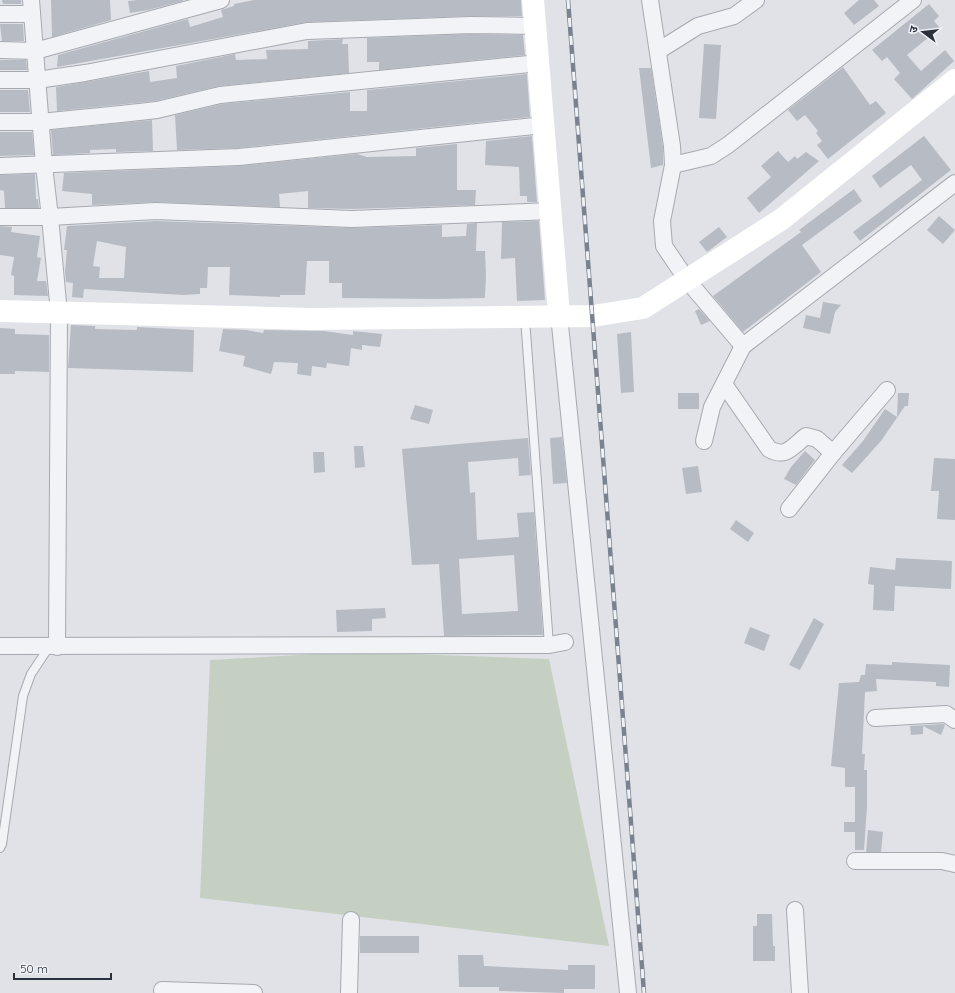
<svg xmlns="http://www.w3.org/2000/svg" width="955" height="993" font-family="Quicksand,'Noto Sans Devanagari',sans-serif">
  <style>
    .green { fill: #c5d0c2 }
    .building { fill: #b7bbc3; fill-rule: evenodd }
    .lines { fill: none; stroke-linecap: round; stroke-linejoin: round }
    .lane-casing { stroke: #a6a9b0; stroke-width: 10 }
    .street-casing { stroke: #a6a9b0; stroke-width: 18 }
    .lane { stroke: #f2f3f6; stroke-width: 8 }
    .street { stroke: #f2f3f6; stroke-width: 16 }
    .secondary { stroke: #fff; stroke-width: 22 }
    .rail-casing { stroke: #7b828f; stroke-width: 4.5 }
    .rail { stroke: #eff1f5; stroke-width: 3; stroke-dasharray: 9; stroke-linecap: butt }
  </style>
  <rect width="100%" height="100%" fill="#e0e2e7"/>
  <path class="green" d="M 353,652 L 549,659 L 609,946 L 200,898 L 210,660 Z"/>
  <g class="building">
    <path d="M 2,0 L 21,0 L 21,4 L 3,4 Z"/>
    <path d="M 51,0 L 110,0 L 111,20 L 52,37 Z"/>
    <path d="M 138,0 L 183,0 L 183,1 L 148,10 L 130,13 L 128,1 Z"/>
    <path d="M 254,0 L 521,0 L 522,16 L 471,16 L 307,22 L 57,67 L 58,55 L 188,19 L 190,27 L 223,17 L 221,10 L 234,6 L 234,4 Z"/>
    <path d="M 859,0 L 874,0 L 879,6 L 854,25 L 844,13 Z"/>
    <path d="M 929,4 L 939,16 L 934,21 L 940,28 L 907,55 L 921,71 L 945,50 L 954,61 L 912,99 L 894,79 L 900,73 L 887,57 L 882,61 L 872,50 Z"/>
    <path d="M 0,24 L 23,24 L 24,41 L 2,41 Z"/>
    <path d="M 471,34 L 523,35 L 525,55 L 379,70 L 379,62 L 367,62 L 367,38 Z"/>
    <path d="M 343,39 L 342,44 L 348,44 L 349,73 L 219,86 L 155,101 L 57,111 L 56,87 L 149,71 L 150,82 L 177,78 L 176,66 L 235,54 L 236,60 L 267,59 L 266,50 L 308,49 L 308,41 Z"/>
    <path d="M 704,44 L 721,45 L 716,119 L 699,118 Z"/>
    <path d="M 0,60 L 26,60 L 27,70 L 0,70 Z"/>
    <path d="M 843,67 L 870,105 L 876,101 L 886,113 L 828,159 L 817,145 L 822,141 L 816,133 L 818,131 L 805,115 L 797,121 L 788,110 Z"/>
    <path d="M 639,68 L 651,68 L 663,147 L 663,165 L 651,168 Z"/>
    <path d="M 527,74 L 530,117 L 238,148 L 177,150 L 175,115 L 222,104 L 350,92 L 350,111 L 367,111 L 367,90 Z"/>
    <path d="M 0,90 L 28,90 L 30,112 L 0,112 Z"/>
    <path d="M 152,120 L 153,151 L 116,152 L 116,149 L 90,150 L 90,153 L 53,155 L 51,130 Z"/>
    <path d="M 0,132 L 32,132 L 34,155 L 0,156 Z"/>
    <path d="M 532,136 L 537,202 L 527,202 L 527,196 L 520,196 L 519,167 L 485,165 L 486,141 Z"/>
    <path d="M 924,136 L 951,170 L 860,241 L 853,232 L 922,180 L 911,165 L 880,188 L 872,176 Z"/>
    <path d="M 457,144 L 457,190 L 476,190 L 475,205 L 352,209 L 308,208 L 308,191 L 279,194 L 280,207 L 156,202 L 92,205 L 92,194 L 62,191 L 64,173 L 239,166 L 357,154 L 367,157 L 416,156 L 416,148 Z"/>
    <path d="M 778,151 L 788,162 L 795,156 L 797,159 L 806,152 L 819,161 L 759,213 L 747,198 L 771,177 L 761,166 Z"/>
    <path d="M 35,174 L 36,199 L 38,199 L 39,208 L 5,208 L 4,191 L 0,190 L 0,175 Z"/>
    <path d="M 854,189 L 862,201 L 802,245 L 821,272 L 743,332 L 713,296 L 801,232 L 799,230 Z"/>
    <path d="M 939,216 L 955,230 L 943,244 L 927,230 Z"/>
    <path d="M 156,221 L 352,228 L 442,225 L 442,237 L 466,236 L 467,224 L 477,223 L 476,251 L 485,251 L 486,275 L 485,298 L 436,299 L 342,298 L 342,283 L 329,283 L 329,261 L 307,261 L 305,295 L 280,295 L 280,297 L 229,295 L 230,267 L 208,267 L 207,288 L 200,288 L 200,294 L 183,295 L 84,289 L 83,298 L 72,297 L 73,283 L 66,282 L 65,271 L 67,250 L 64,250 L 67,226 ZM 97,241 L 126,247 L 124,278 L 99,278 L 100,267 L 93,266 Z"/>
    <path d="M 539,221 L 545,300 L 517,301 L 515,258 L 501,259 L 502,222 Z"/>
    <path d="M 0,226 L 12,227 L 11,232 L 40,236 L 37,257 L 41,258 L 37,281 L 46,281 L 48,296 L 14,295 L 14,276 L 11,275 L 14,257 L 0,255 Z"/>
    <path d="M 719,227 L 727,237 L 707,252 L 699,242 Z"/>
    <path d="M 823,302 L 841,305 L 835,312 L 830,334 L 803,328 L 806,315 L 820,318 Z"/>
    <path d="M 699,309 L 710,321 L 701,325 L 695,311 Z"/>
    <path d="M 71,325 L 95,326 L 95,329 L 137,330 L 137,327 L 194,330 L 193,372 L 68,368 Z"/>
    <path d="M 0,328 L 15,329 L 15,334 L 49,335 L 49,372 L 15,371 L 15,374 L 0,374 Z"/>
    <path d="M 223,329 L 246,330 L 263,333 L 264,330 L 324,331 L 353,335 L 353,331 L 382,334 L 380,347 L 362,345 L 362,350 L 351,348 L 349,366 L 327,363 L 326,368 L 312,366 L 311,376 L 297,374 L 298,363 L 274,362 L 271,374 L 243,366 L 245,356 L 219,351 Z"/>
    <path d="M 631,332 L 634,392 L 621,393 L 617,334 Z"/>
    <rect x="678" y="393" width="21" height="16"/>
    <path d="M 898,393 L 909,393 L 908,406 L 905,406 L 881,441 L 852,473 L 842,465 L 863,441 L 885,409 L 897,417 Z"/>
    <path d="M 415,405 L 433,410 L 429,424 L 410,419 Z"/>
    <path d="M 562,437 L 567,483 L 553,484 L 550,438 Z"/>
    <path d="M 528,438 L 531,475 L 519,476 L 518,458 L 468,462 L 470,493 L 475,492 L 477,540 L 519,537 L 517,513 L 534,512 L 543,635 L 444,636 L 439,564 L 412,565 L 402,449 ZM 514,555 L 518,611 L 462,614 L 459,559 Z"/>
    <path d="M 354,446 L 363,446 L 365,467 L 355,468 Z"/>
    <path d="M 805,451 L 815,460 L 796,485 L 784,479 L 791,467 Z"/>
    <path d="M 313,452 L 324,452 L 325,472 L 314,473 Z"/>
    <path d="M 934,458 L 955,459 L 955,520 L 937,519 L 939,491 L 931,491 Z"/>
    <path d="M 698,466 L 702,492 L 686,494 L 682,468 Z"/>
    <path d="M 736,520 L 754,533 L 748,542 L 730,529 Z"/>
    <path d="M 896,558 L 952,561 L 951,589 L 895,586 L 894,611 L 873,610 L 874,585 L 868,584 L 870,567 L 895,570 Z"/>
    <path d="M 385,608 L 386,618 L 372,619 L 372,631 L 337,632 L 336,610 Z"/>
    <path d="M 814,618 L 824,624 L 800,670 L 789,665 Z"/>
    <path d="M 750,627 L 770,635 L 764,651 L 744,643 Z"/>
    <path d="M 892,662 L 950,665 L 949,687 L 936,686 L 936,682 L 876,679 L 877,691 L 865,692 L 862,754 L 865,754 L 864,770 L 867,770 L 867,807 L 864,850 L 855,850 L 855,832 L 844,832 L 844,822 L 855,822 L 855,787 L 845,787 L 845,768 L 831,766 L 839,683 L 859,682 L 861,675 L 865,675 L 866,664 L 892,665 Z"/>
    <path d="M 943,724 L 945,725 L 941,735 L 923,726 L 923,734 L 911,735 L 910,726 Z"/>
    <path d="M 868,830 L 883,832 L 881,852 L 866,852 Z"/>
    <path d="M 757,914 L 772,914 L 773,946 L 775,946 L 775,961 L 753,961 L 753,926 L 757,926 Z"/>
    <rect x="360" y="936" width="59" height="17"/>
    <path d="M 458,955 L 483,955 L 484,966 L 568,970 L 568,965 L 595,965 L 595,989 L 564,989 L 564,993 L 499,991 L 499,987 L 459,987 Z"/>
  </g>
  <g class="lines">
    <g class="lane-casing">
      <g id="lane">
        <path d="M 525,318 L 549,645"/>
        <path d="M 0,848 L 2,844 L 23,696 L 31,674 L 49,647"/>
      </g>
    </g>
    <g class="street-casing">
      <g id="street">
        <path d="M 31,0 L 44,166 L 50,217 L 59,313 L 57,647"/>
        <path d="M 650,0 L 672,146 L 673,165 L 662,221 L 664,246 L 687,280 L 743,346 L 955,183"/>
        <path d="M 0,14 L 32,14"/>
        <path d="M 0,50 L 35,51 L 221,0"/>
        <path d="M 658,51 L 698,26 L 734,16 L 756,0"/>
        <path d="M 0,80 L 37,80 L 85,73 L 307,31 L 471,25 L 535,26"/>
        <path d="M 0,122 L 40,122 L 121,114 L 157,110 L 220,95 L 539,63"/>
        <path d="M 673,165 L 711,156 L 728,145 L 913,0"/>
        <path d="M 0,166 L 239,157 L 544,125"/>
        <path d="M 0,217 L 50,217 L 156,211 L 352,219 L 551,211"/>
        <path d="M 559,315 L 628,993"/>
        <path d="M 724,384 L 769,449 C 786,459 793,446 806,436 L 817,439 L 833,453 L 887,390"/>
        <path d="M 704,441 L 712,407 L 743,346"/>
        <path d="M 789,509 L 833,453"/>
        <path d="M 0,646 L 549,645 L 565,642"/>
        <path d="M 875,718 L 946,714 L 955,720"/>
        <path d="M 855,861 L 942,861 L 955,864"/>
        <path d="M 795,910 L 800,993"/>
        <path d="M 162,990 L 254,993"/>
        <path d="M 349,993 L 351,920"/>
      </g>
    </g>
    <use href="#lane" class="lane"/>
    <use href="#street" class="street"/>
    <g class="secondary">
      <path d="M 533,0 L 559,315"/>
      <path d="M 0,311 L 311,319 L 593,316 L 643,308 L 782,219 L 955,80"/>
    </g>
    <g class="rail-casing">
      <path id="rail" d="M 568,0 L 644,993"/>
    </g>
    <use href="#rail" class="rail"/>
  </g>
  <g transform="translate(923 32) rotate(285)" stroke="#eff1f5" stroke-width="3" paint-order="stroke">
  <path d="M0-3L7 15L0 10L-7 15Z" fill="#2a303c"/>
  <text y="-6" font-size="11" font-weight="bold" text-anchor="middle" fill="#2a303c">उ</text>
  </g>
  <path d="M14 973v6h97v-6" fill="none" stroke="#2a303c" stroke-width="2"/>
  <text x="20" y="973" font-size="12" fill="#2a303c" stroke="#eff1f5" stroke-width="3" paint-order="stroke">50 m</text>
</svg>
